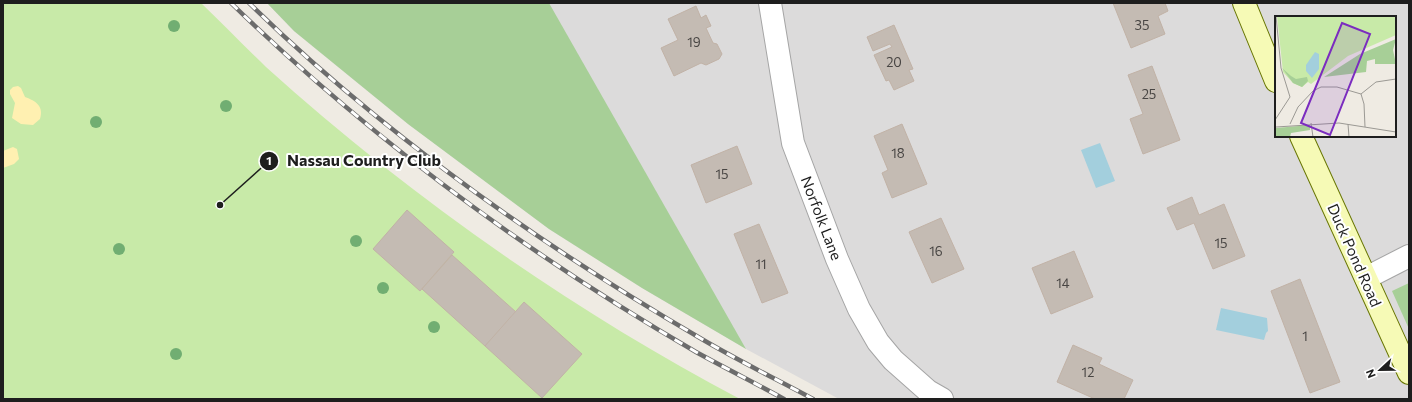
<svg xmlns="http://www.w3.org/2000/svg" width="1412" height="402" font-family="Commissioner,sans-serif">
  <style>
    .residential { fill: #dcdbdb; fill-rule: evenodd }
    .grass { fill: #c8eaa8 }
    .forest { fill: #a7cf97 }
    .sand { fill: #fff0b1 }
    .water { fill: #a3cfdd }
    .building { fill: #c4bbb3; stroke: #c1b2a6 }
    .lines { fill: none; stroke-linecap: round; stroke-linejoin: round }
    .street-casing { stroke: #a5a5a5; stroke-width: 24 }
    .secondary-casing { stroke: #687603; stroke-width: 24 }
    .street { stroke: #fff; stroke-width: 22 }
    .secondary { stroke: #f6fab6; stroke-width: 22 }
    .rail-casing { stroke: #6c6c6c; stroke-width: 4.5 }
    .rail { stroke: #fff; stroke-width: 3; stroke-dasharray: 9; stroke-linecap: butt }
    .tree { fill: #71ae72 }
    .labels { text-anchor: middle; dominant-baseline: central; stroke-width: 4; stroke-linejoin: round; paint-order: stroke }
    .number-label { font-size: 13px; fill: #484543 }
    .street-label { font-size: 15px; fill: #1e1e1e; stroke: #fff }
    .inset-road { fill: none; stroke: #9b9994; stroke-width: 1 }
    .view { fill: #7b2cbf; fill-opacity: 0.15; stroke: #7b2cbf; stroke-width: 2 }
    .inset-edge { fill: none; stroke: #1e1e1e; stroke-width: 2 }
    .leader { fill: none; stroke: #1e1e1e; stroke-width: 1.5 }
    .callout-dot { fill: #1e1e1e; stroke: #fff; stroke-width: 1.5 }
    .mark-label { font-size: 12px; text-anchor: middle; font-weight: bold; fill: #fff }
    .callout-label { font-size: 16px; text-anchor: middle; font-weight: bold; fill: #1e1e1e; stroke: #fff; stroke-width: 4; stroke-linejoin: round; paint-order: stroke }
  </style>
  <rect width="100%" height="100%" fill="#efebe3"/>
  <path class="residential" d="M 267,3 L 1409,3 L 1409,399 L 839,399 L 746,349 L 642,288 L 549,229 L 408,124 L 294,31 ZM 1276,17 L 1395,17 L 1395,136 L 1276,136 Z"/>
  <path class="grass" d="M 3,3 L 201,3 C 223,24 244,46 266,67 C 409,196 570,309 740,399 L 3,399 Z"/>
  <g class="forest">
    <path d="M 267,3 L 549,3 L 746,349 L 642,288 L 549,229 L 408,124 L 294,31 Z"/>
    <path d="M 1409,283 L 1409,329 L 1392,291 Z"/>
  </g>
  <g class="sand">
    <path d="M 18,86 L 21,88 L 25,97 C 36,101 44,106 40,119 L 33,125 L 21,124 L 12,118 L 15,103 L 10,94 L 10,90 L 13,87 Z"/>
    <path d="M 13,147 L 17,149 L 19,159 L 14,164 L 3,168 L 3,151 Z"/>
  </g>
  <g class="water">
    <path d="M 1100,143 L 1115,181 L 1096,188 L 1081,150 Z"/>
    <path d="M 1221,308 L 1267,318 L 1268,331 L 1266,333 L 1264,340 L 1216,330 Z"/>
  </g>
  <g class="building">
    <path d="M 1113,3 L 1165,3 L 1168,11 L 1158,16 L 1165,34 L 1131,48 Z"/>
    <path d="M 696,6 L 701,18 L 706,15 L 711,26 L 706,28 L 713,43 L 717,44 L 722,54 L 719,59 L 706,65 L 701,63 L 674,76 L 661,48 L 678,40 L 668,19 Z"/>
    <path d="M 894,25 L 913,69 L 909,70 L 914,81 L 894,90 L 889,80 L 886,81 L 874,55 L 892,47 L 890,44 L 873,51 L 867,37 Z"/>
    <path d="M 1152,66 L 1180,140 L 1143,154 L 1130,119 L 1143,114 L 1128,75 Z"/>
    <path d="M 902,124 L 927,184 L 892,198 L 882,173 L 888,170 L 874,136 Z"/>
    <path d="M 737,146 L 752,184 L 706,203 L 691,165 Z"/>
    <path d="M 1192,197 L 1199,215 L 1224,204 L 1245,256 L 1213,269 L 1194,223 L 1177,230 L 1167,208 Z"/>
    <path d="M 407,210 L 454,252 L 420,291 L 373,249 Z"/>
    <path d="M 941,218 L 964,269 L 932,283 L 909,232 Z"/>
    <path d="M 759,224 L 788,293 L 762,303 L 734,234 Z"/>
    <path d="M 1074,251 L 1093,297 L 1051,314 L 1032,268 Z"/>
    <path d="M 452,255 L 516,312 L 485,346 L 422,289 Z"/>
    <path d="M 1300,279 L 1340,382 L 1310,393 L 1271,291 Z"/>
    <path d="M 524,302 L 582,354 L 542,398 L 485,346 Z"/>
    <path d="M 1073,345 L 1102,358 L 1099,364 L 1133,380 L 1124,399 L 1095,399 L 1057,382 Z"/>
  </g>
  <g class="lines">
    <g class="street-casing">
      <g id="street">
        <path d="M 770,3 L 793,143 L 837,259 L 859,309 L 878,342 L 893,360 L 928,391 L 942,399"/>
        <path d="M 1366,278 L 1409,256"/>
      </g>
    </g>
    <g class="secondary-casing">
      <g id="secondary">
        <path d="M 1244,3 L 1276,81"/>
        <path d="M 1301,136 L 1409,373"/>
      </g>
    </g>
    <use href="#street" class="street"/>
    <use href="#secondary" class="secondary"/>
    <g class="rail-casing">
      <g id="rail">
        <path d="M 231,3 C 370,138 529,255 696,352 C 725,368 755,383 784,399"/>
        <path d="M 249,3 C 383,134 539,244 700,338 C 737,360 776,379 813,399"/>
      </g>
    </g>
    <use href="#rail" class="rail"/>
  </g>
  <g class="tree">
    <circle cx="174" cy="26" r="6"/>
    <circle cx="226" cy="106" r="6"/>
    <circle cx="96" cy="122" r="6"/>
    <circle cx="356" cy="241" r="6"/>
    <circle cx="119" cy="249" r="6"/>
    <circle cx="383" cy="288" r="6"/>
    <circle cx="434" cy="327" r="6"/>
    <circle cx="176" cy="354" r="6"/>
  </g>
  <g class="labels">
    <g class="number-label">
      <text x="1142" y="25">35</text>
      <text x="694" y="42">19</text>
      <text x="894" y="62">20</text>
      <text x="1149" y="94">25</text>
      <text x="898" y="153">18</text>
      <text x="722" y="174">15</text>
      <text x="1221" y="243">15</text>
      <text x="936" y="251">16</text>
      <text x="761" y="264">11</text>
      <text x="1063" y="283">14</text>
      <text x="1305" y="336">1</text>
      <text x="1088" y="372">12</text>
    </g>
    <g class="street-label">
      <text transform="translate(822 218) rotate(69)">Norfolk Lane</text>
      <text transform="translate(1355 255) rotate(66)">Duck Pond Road</text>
    </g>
  </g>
  <g transform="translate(1275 16)">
    <rect width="121" height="121" fill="#efebe3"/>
    <path d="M 2,0 L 121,0 L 121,19 L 73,40 L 36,68 L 33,66 L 27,71 L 18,67 L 8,56 Z" fill="#c8eaa8"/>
    <path d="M 121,23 L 118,34 L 121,48 L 100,48 L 100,43 L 92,45 L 91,56 L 49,61 L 85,38 ZM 7,52 L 16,60 L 21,63 L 32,61 L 33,65 L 27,71 L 18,67 ZM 35,109 L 35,114 L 16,117 L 15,121 L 0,121 L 1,112 Z" fill="#a7cf97"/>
    <path d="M 40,36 L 44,38 L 44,53 L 37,62 L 31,55 L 31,49 Z" fill="#a3cfdd"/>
    <path class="inset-road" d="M 86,78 L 101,66 L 121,63M 0,104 L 15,81 L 6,52 L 1,0M 36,107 L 38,121M 15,108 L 23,91 L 38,75 L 46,71 L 62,71 L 86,78 L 89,88 L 90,111M 73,108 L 74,121M 1,111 L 64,107 L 121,116"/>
    <path class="view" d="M 67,7 L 95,18 L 55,119 L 26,107 Z"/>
    <rect width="121" height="121" class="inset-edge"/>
  </g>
  <path class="leader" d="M220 205L269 161"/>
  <g class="callout-dot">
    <circle cx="220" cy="205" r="4"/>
    <circle cx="269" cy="161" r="10"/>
  </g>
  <g class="mark-label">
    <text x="269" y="165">1</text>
  </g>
  <g class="callout-label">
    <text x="364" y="166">Nassau Country Club</text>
  </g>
  <rect width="1412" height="402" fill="none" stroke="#1e1e1e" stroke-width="8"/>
  <g transform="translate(1380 370) rotate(248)" stroke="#ffffff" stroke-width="3" paint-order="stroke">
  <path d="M0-3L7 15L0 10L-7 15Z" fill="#1e1e1e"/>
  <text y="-6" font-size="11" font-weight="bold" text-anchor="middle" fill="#1e1e1e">N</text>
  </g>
</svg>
